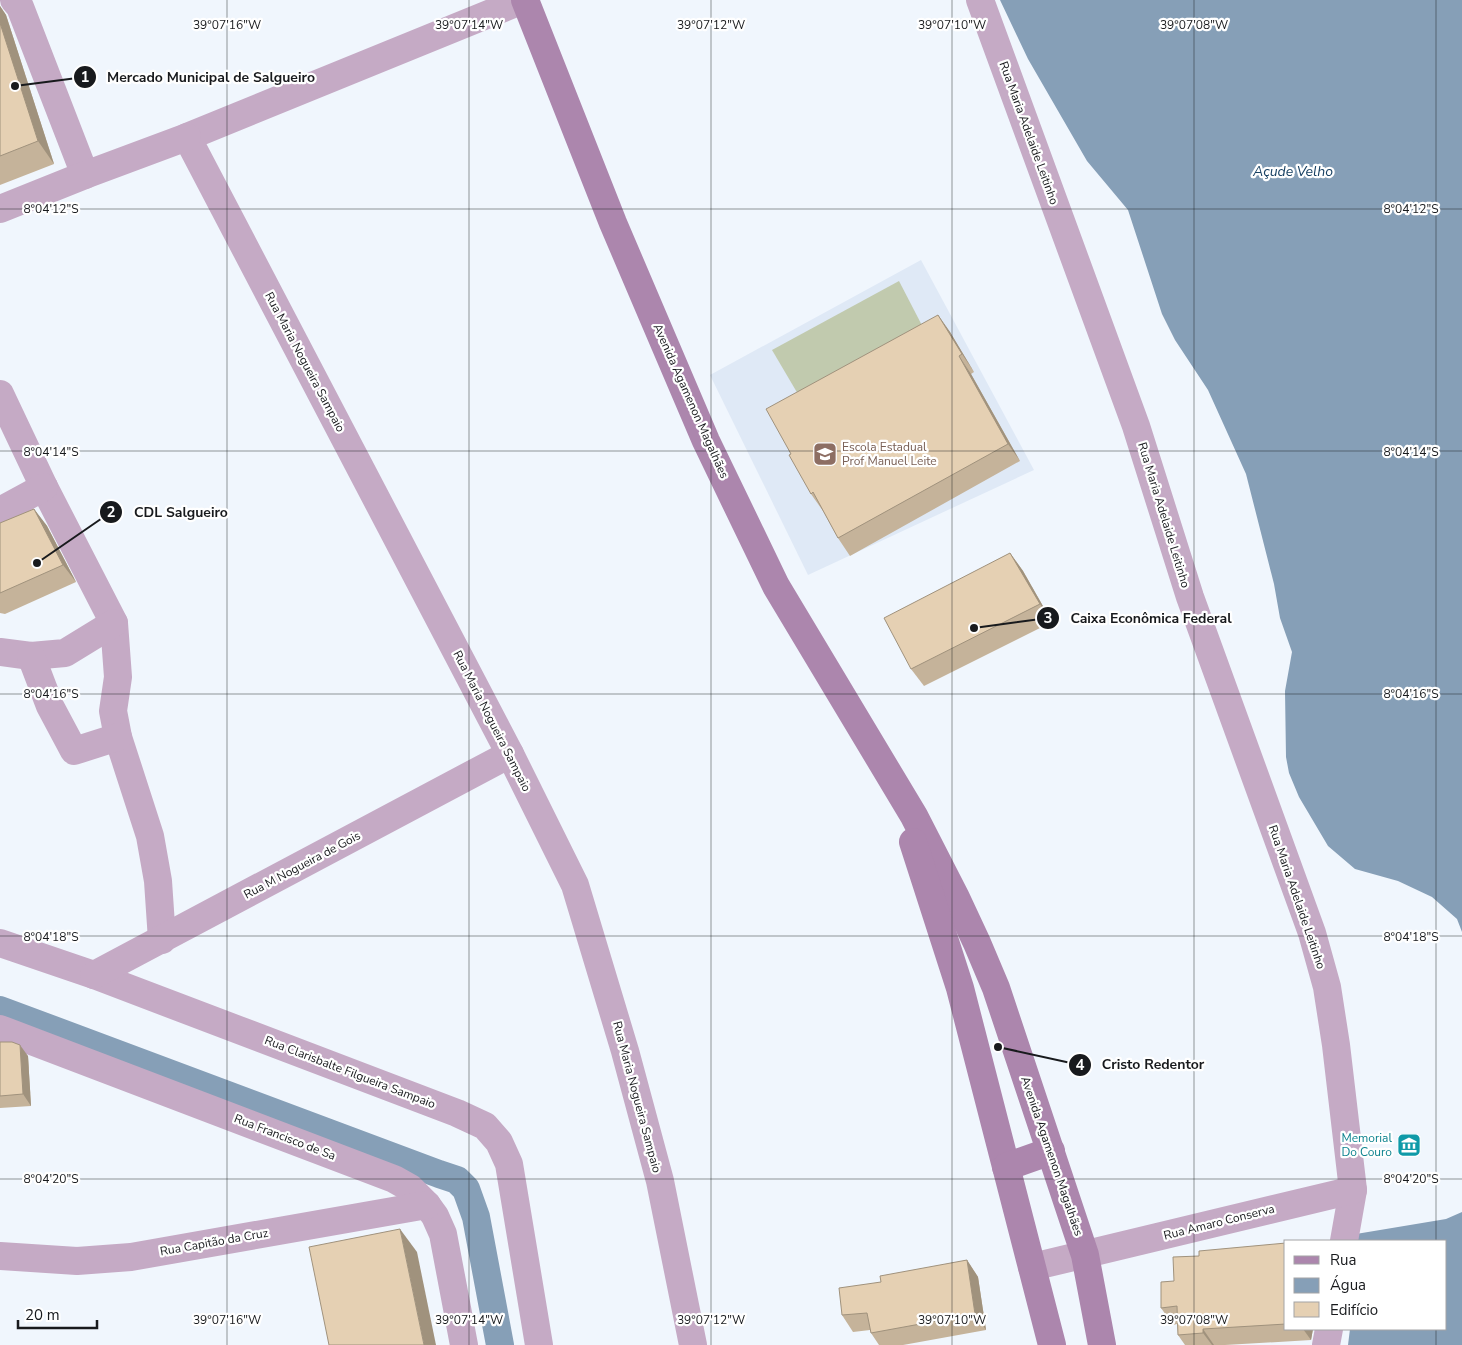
<svg xmlns="http://www.w3.org/2000/svg" width="1462" height="1345" font-family="'Nunito Sans',sans-serif">
  <style>
    .built { fill: #dfe9f6 }
    .pitch { fill: #c1caae }
    .water { fill: #869fb7 }
    .lines { fill: none; stroke-linecap: round; stroke-linejoin: round }
    .canal { stroke: #869fb7; stroke-width: 28 }
    .minor { stroke: #c5aac5; stroke-width: 28 }
    .secondary { stroke: #ac86ad; stroke-width: 28 }
    .wall { fill: #c5b39a }
    .shaded-wall { fill: #a0927d }
    .building { fill: #e5d0b3; stroke: #a0927d }
    .ticks { fill: none; stroke: #181a1d; stroke-width: 1; stroke-opacity: 0.45 }
    .labels { text-anchor: middle; dominant-baseline: central; stroke-width: 4.5; stroke-linejoin: round; paint-order: stroke }
    .street-label { font-size: 12px; fill: #181a1d; stroke: #fff }
    .education-label { font-size: 12px; fill: #785e54; stroke: #fff; text-anchor: start }
    .culture-label { font-size: 12px; fill: #0d838f; stroke: #fff; text-anchor: end }
    .water-label { font-size: 14px; font-style: italic; fill: #184163; stroke: #fff }
    .ticks-label { font-size: 12px; text-anchor: middle; fill: #181a1d; stroke: #fff; stroke-width: 4.5; stroke-linejoin: round; paint-order: stroke }
    .leader { fill: none; stroke: #181a1d; stroke-width: 2 }
    .callout-dot { fill: #181a1d; stroke: #fff; stroke-width: 2 }
    .mark-label { font-size: 15px; text-anchor: middle; font-weight: bold; fill: #fff }
    .callout-label { font-size: 14px; text-anchor: middle; font-weight: bold; fill: #181a1d; stroke: #fff; stroke-width: 4.5; stroke-linejoin: round; paint-order: stroke }
  </style>
  <rect width="100%" height="100%" fill="#f0f6fd"/>
  <path class="built" d="M 921,260 L 1034,470 L 808,575 L 710,375 Z"/>
  <path class="pitch" d="M 899,281 L 928,337 L 805,406 L 772,350 Z"/>
  <g class="water">
    <path d="M 1000,0 L 1462,0 L 1462,932 L 1457,919 L 1432,897 L 1398,881 L 1355,869 L 1328,846 L 1299,797 L 1289,773 L 1286,757 L 1285,691 L 1292,652 L 1280,618 L 1274,584 L 1246,474 L 1208,390 L 1175,340 L 1162,314 L 1128,210 L 1087,161 L 1028,59 Z"/>
    <path d="M 1462,1212 L 1462,1345 L 1348,1345 L 1350,1329 L 1446,1329 L 1446,1241 L 1356,1241 L 1356,1234 L 1446,1219 Z"/>
  </g>
  <g class="lines">
    <path class="canal" d="M 0,1010 L 439,1174 L 457,1180 L 466,1189 L 476,1217 L 500,1345"/>
    <g class="minor">
      <path d="M 14,0 L 20,7 L 85,175"/>
      <path d="M 523,0 L 187,137 L 510,754 L 575,885 L 625,1051 L 660,1181 L 693,1345"/>
      <path d="M 980,0 L 1136,426 L 1190,597 L 1312,933 L 1327,987 L 1336,1045 L 1353,1190 L 1344,1241"/>
      <path d="M 0,209 L 85,175 L 187,137"/>
      <path d="M 0,394 L 44,487 L 114,623 L 118,677 L 113,711 L 118,737 L 150,836 L 158,881 L 162,940"/>
      <path d="M 0,511 L 44,487"/>
      <path d="M 0,652 L 31,656 L 65,653 L 114,623"/>
      <path d="M 31,656 L 50,706 L 74,751 L 118,737"/>
      <path d="M 0,943 L 94,975 L 457,1113 L 485,1126 L 499,1142 L 509,1164 L 539,1345"/>
      <path d="M 94,975 L 510,754"/>
      <path d="M 0,1029 L 394,1179 L 410,1188 L 427,1205 L 435,1216 L 443,1234 L 464,1345"/>
      <path d="M 0,1256 L 77,1261 L 131,1257 L 427,1205"/>
      <path d="M 1032,1267 L 1353,1190"/>
      <path d="M 1326,1345 L 1329,1329"/>
    </g>
    <g class="secondary">
      <path d="M 525,0 L 613,223 L 706,441 L 776,586 L 914,816 L 956,898 L 977,943 L 996,988 L 1085,1255 L 1102,1345"/>
      <path d="M 913,842 L 960,988 L 1052,1345"/>
      <path d="M 1006,1167 L 1051,1151"/>
    </g>
  </g>
  <g class="wall">
    <path d="M 0,6 L 6,15 L 54,164 L 0,185 Z"/>
    <path d="M 938,315 L 950,332 L 974,372 L 971,374 L 1020,461 L 850,556 L 838,538 L 823,511 L 811,494 L 791,454 Z"/>
    <path d="M 34,509 L 47,526 L 76,582 L 5,614 L 0,613 L 0,523 Z"/>
    <path d="M 1010,553 L 1023,571 L 1052,622 L 924,686 L 911,669 Z"/>
    <path d="M 0,1042 L 28,1056 L 31,1106 L 0,1108 Z"/>
    <path d="M 1286,1243 L 1286,1329 L 1313,1329 L 1311,1340 L 1225,1345 L 1185,1345 L 1178,1335 L 1177,1324 L 1173,1325 L 1161,1308 L 1174,1281 Z"/>
    <path d="M 967,1260 L 978,1277 L 986,1330 L 903,1345 L 879,1345 L 871,1333 L 870,1330 L 853,1332 L 842,1315 L 881,1282 Z"/>
  </g>
  <g class="shaded-wall">
    <path d="M 0,6 L 6,15 L 54,164 L 38,141 L 0,23 Z"/>
    <path d="M 938,315 L 950,332 L 974,372 L 962,354 Z"/>
    <path d="M 959,356 L 971,374 L 1020,461 L 1008,444 Z"/>
    <path d="M 34,509 L 47,526 L 76,582 L 63,565 Z"/>
    <path d="M 1010,553 L 1023,571 L 1052,622 L 1040,604 Z"/>
    <path d="M 20,1045 L 28,1056 L 31,1106 L 23,1094 Z"/>
    <path d="M 400,1229 L 417,1252 L 436,1345 L 424,1345 Z"/>
    <path d="M 967,1260 L 978,1277 L 986,1330 L 975,1314 Z"/>
    <path d="M 1203,1329 L 1214,1345 L 1212,1345 L 1203,1333 Z"/>
    <path d="M 1303,1329 L 1313,1329 L 1311,1340 Z"/>
  </g>
  <g class="building">
    <path d="M 0,23 L 38,141 L 0,156 Z"/>
    <path d="M 938,315 L 962,354 L 959,356 L 1008,444 L 838,538 L 813,492 L 811,494 L 789,455 L 791,454 L 766,409 Z"/>
    <path d="M 34,509 L 63,565 L 0,593 L 0,523 Z"/>
    <path d="M 1010,553 L 1040,604 L 911,669 L 884,618 Z"/>
    <path d="M 0,1042 L 12,1042 L 20,1045 L 23,1094 L 0,1096 Z"/>
    <path d="M 400,1229 L 424,1345 L 329,1345 L 309,1247 Z"/>
    <path d="M 1286,1243 L 1286,1324 L 1203,1329 L 1203,1333 L 1178,1335 L 1177,1306 L 1161,1308 L 1161,1282 L 1174,1281 L 1173,1257 L 1199,1256 L 1199,1251 Z"/>
    <path d="M 967,1260 L 975,1314 L 871,1333 L 867,1313 L 842,1315 L 839,1288 L 881,1282 L 880,1276 Z"/>
  </g>
  <path class="ticks" d="M 227,0 L 227,1345M 469,0 L 469,1345M 711,0 L 711,1345M 952,0 L 952,1345M 1194,0 L 1194,1345M 1436,0 L 1436,1241M 0,209 L 1462,209M 0,451 L 1462,451M 0,694 L 1462,694M 0,936 L 1462,936M 0,1179 L 1462,1179M 1436,1329 L 1436,1345"/>
  <defs>
    <g id="school-square" transform="scale(1.25)"><rect x="-9" y="-9" width="18" height="18" rx="4" fill="#8d6e63" stroke="#fff"/><path d="M0-5L7-2L0 1L-7-2ZM-4 1L0 2.5L4 1V4Q0 6-4 4Z" fill="#fff"/></g>
    <g id="museum-square" transform="scale(1.25)"><rect x="-9" y="-9" width="18" height="18" rx="4" fill="#0f9aa8" stroke="#fff"/><path d="M0-6L6-3V-2H-6V-3ZM-5-1h2V3h-2ZM-1-1h2V3h-2ZM3-1h2V3H3ZM-6 4H6V6H-6Z" fill="#fff"/></g>
  </defs>
  <g fill-rule="evenodd">
    <use href="#school-square" x="825" y="454"/>
    <use href="#museum-square" x="1409" y="1145"/>
  </g>
  <g class="labels">
    <g class="street-label">
      <text transform="translate(1029 133) rotate(70)">Rua Maria Adelaide Leitinho</text>
      <text transform="translate(305 362) rotate(62)">Rua Maria Nogueira Sampaio</text>
      <text transform="translate(691 401) rotate(66)">Avenida Agamenon Magalhães</text>
      <text transform="translate(1164 515) rotate(73)">Rua Maria Adelaide Leitinho</text>
      <text transform="translate(492 721) rotate(63)">Rua Maria Nogueira Sampaio</text>
      <text transform="translate(302 865) rotate(-28)">Rua M Nogueira de Gois</text>
      <text transform="translate(1297 897) rotate(71)">Rua Maria Adelaide Leitinho</text>
      <text transform="translate(350 1072) rotate(21)">Rua Clarisbalte Filgueira Sampaio</text>
      <text transform="translate(637 1097) rotate(75)">Rua Maria Nogueira Sampaio</text>
      <text transform="translate(285 1137) rotate(21)">Rua Francisco de Sa</text>
      <text transform="translate(1052 1156) rotate(71)">Avenida Agamenon Magalhães</text>
      <text transform="translate(1219 1222) rotate(-14)">Rua Amaro Conserva</text>
      <text transform="translate(214 1242) rotate(-10)">Rua Capitão da Cruz</text>
    </g>
    <g class="education-label">
      <text x="842" y="447">Escola Estadual<tspan x="842" dy="14">Prof Manuel Leite</tspan></text>
    </g>
    <g class="culture-label">
      <text x="1392" y="1138">Memorial<tspan x="1392" dy="14">Do Couro</tspan></text>
    </g>
    <g class="water-label">
      <text x="1293" y="171">Açude Velho</text>
    </g>
  </g>
  <g class="ticks-label">
    <text x="227" y="29">39°07'16"W</text>
    <text x="469" y="29">39°07'14"W</text>
    <text x="711" y="29">39°07'12"W</text>
    <text x="952" y="29">39°07'10"W</text>
    <text x="1194" y="29">39°07'08"W</text>
    <text x="51" y="213">8°04'12"S</text>
    <text x="1411" y="213">8°04'12"S</text>
    <text x="51" y="456">8°04'14"S</text>
    <text x="1411" y="456">8°04'14"S</text>
    <text x="51" y="698">8°04'16"S</text>
    <text x="1411" y="698">8°04'16"S</text>
    <text x="51" y="941">8°04'18"S</text>
    <text x="1411" y="941">8°04'18"S</text>
    <text x="51" y="1183">8°04'20"S</text>
    <text x="1411" y="1183">8°04'20"S</text>
    <text x="227" y="1324">39°07'16"W</text>
    <text x="469" y="1324">39°07'14"W</text>
    <text x="711" y="1324">39°07'12"W</text>
    <text x="952" y="1324">39°07'10"W</text>
    <text x="1194" y="1324">39°07'08"W</text>
  </g>
  <path class="leader" d="M15 86L85 77M37 563L111 512M974 628L1048 618M998 1047L1080 1065"/>
  <g class="callout-dot">
    <circle cx="15" cy="86" r="5"/>
    <circle cx="37" cy="563" r="5"/>
    <circle cx="974" cy="628" r="5"/>
    <circle cx="998" cy="1047" r="5"/>
    <circle cx="85" cy="77" r="12"/>
    <circle cx="111" cy="512" r="12"/>
    <circle cx="1048" cy="618" r="12"/>
    <circle cx="1080" cy="1065" r="12"/>
  </g>
  <g class="mark-label">
    <text x="85" y="82">1</text>
    <text x="111" y="517">2</text>
    <text x="1048" y="623">3</text>
    <text x="1080" y="1070">4</text>
  </g>
  <g class="callout-label">
    <text x="211" y="82">Mercado Municipal de Salgueiro</text>
    <text x="181" y="517">CDL Salgueiro</text>
    <text x="1151" y="623">Caixa Econômica Federal</text>
    <text x="1153" y="1069">Cristo Redentor</text>
  </g>
  <rect x="1284" y="1240" width="162" height="90" fill="#ffffff" stroke="#a3a3a5"/>
  <rect x="1294" y="1256" width="25" height="8" fill="#ac86ad" stroke="#a3a3a5"/>
  <text x="1330" y="1265" font-size="15" fill="#181a1d">Rua</text>
  <rect x="1294" y="1278" width="25" height="15" fill="#869fb7" stroke="#a3a3a5"/>
  <text x="1330" y="1290" font-size="15" fill="#181a1d">Água</text>
  <rect x="1294" y="1302" width="25" height="15" fill="#e5d0b3" stroke="#a3a3a5"/>
  <text x="1330" y="1315" font-size="15" fill="#181a1d">Edifício</text>
  <path d="M18 1320v8h79v-8" fill="none" stroke="#181a1d" stroke-width="2.5"/>
  <text x="25" y="1320" font-size="15" fill="#181a1d" stroke="#ffffff" stroke-width="4" paint-order="stroke">20 m</text>
</svg>
